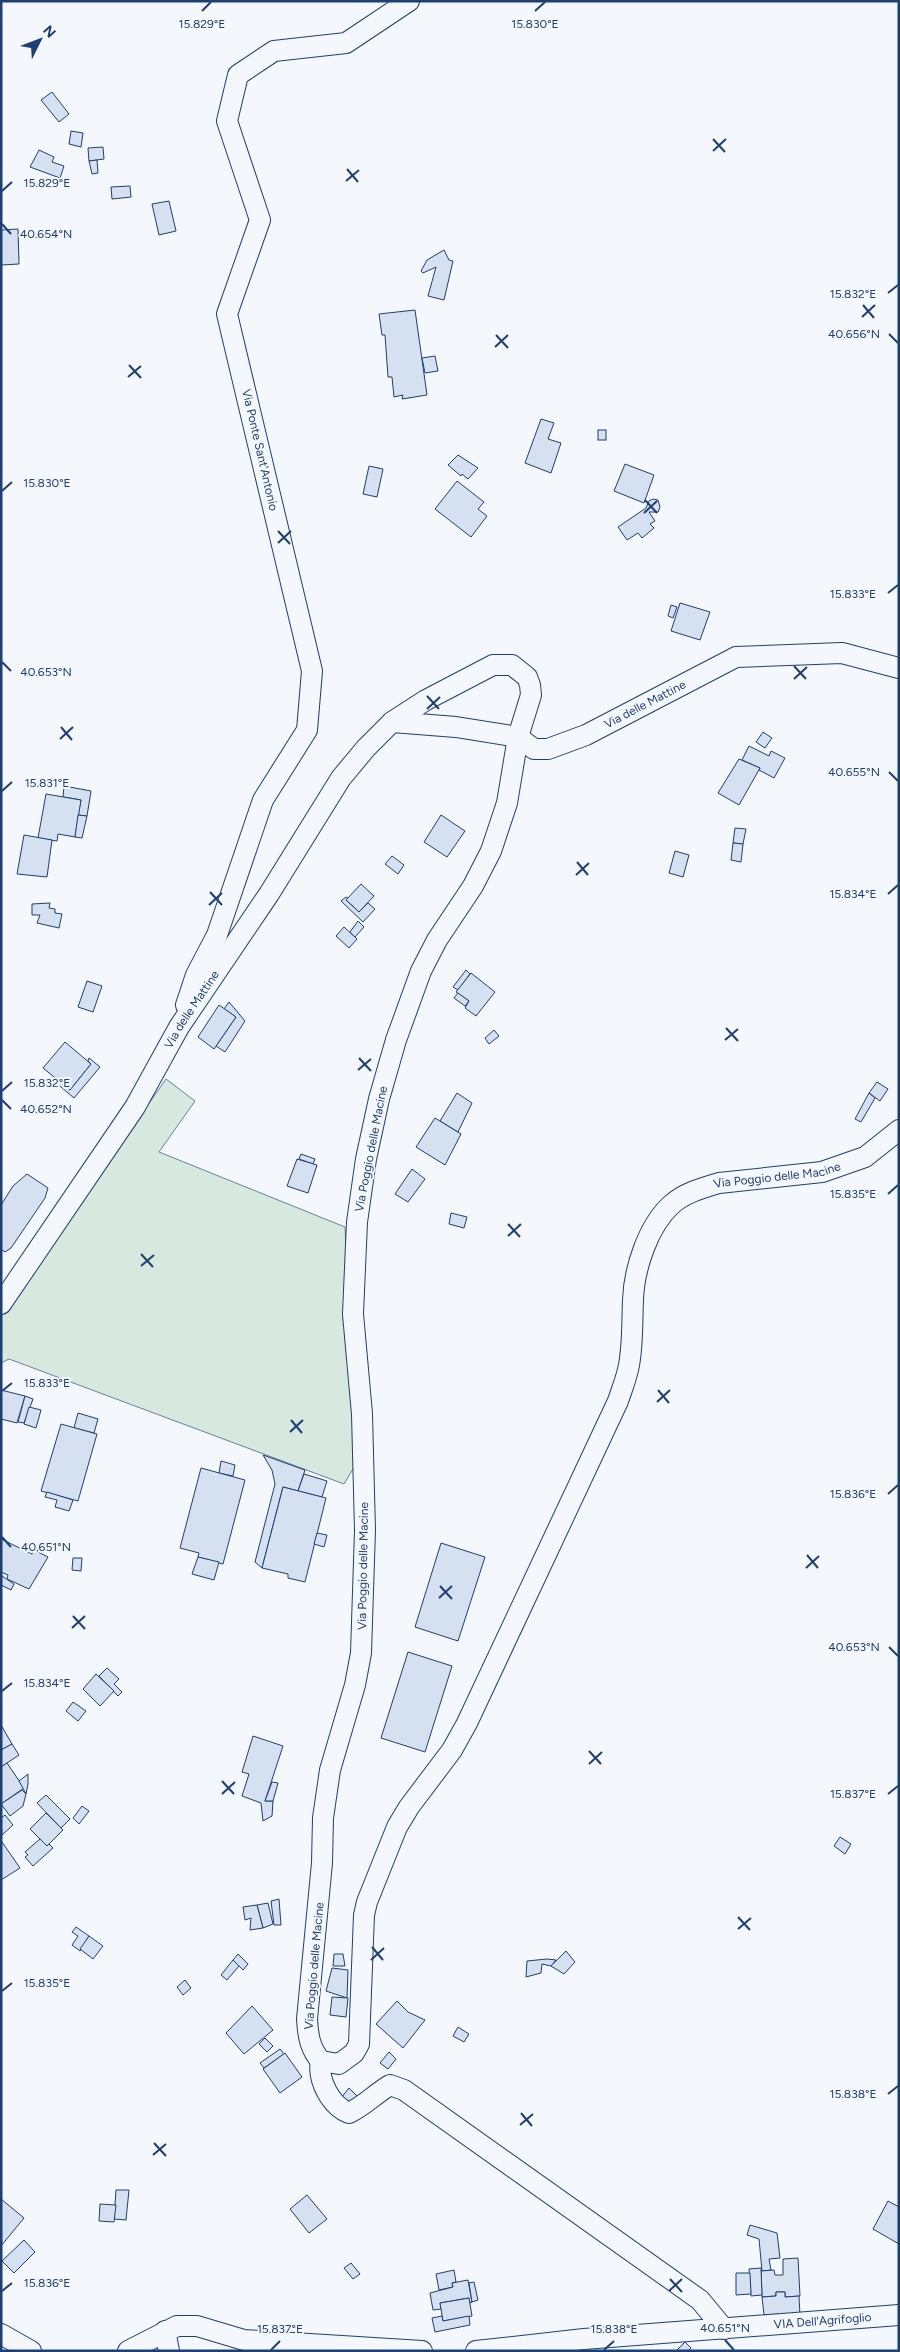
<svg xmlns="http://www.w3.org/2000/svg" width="900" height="2352" font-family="Figtree,sans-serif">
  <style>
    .green { fill: #d7e8df; stroke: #687fa3 }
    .building { fill: #d5e0f0; stroke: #1d3f73 }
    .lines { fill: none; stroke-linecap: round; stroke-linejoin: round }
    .minor-casing { stroke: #1d3f73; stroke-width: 22 }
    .minor { stroke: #f4f7fb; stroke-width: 20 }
    .ticks { fill: none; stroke: #1d3f73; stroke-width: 2 }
    .labels { text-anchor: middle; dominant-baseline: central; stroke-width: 4; stroke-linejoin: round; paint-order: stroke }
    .street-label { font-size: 12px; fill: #1d3f73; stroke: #f4f7fb }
    .ticks-label { font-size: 12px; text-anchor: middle; fill: #1d3f73; stroke: #f4f7fb; stroke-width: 4; stroke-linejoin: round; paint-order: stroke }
  </style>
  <rect width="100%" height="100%" fill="#f4f7fb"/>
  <path class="green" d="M 166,1079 L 195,1101 L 159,1152 L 345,1227 L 356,1464 L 344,1484 L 9,1359 L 1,1363 L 1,1315 Z"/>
  <g class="building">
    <path d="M 52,92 L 69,114 L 59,122 L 41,100 Z"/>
    <path d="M 71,131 L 83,133 L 81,147 L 69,144 Z"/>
    <path d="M 103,147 L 104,159 L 89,161 L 88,148 Z"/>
    <path d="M 39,150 L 54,157 L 52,162 L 64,166 L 60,178 L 30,167 Z"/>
    <path d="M 97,160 L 98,173 L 92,174 L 89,161 Z"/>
    <path d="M 130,186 L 131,197 L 112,199 L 111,187 Z"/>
    <path d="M 169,201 L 176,231 L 159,235 L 152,204 Z"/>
    <path d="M 18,229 L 19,264 L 1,265 L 1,230 Z"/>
    <path d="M 444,250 L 449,260 L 453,261 L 444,300 L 428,296 L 436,267 L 423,273 L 421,271 L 427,260 Z"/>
    <path d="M 415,310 L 427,395 L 402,399 L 403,395 L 394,397 L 392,377 L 388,377 L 385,335 L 382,335 L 379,314 Z"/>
    <path d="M 435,356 L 438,371 L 425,373 L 422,358 Z"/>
    <path d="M 541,419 L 554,423 L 548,439 L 561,443 L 551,473 L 525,463 Z"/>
    <rect x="598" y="430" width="8" height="10"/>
    <path d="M 458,455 L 478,468 L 468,479 L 462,474 L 461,476 L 448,465 Z"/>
    <path d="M 625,464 L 654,475 L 644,503 L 614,491 Z"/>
    <path d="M 369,466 L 383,469 L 377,497 L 363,494 Z"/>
    <path d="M 457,481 L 484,502 L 478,509 L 487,516 L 471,537 L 435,509 Z"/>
    <path d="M 653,499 L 658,500 L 660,507 L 658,512 L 649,512 L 655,521 L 650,524 L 654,528 L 642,538 L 638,533 L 627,540 L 618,527 L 646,508 L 649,501 Z"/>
    <path d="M 680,603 L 710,612 L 700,640 L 671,631 Z"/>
    <path d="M 671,605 L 677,607 L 673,618 L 668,616 Z"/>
    <path d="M 763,732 L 772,738 L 765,748 L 756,742 Z"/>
    <path d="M 749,746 L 769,756 L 771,751 L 785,758 L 774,778 L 759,770 L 760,768 L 742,760 Z"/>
    <path d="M 739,759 L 760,768 L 739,805 L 718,793 Z"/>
    <path d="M 64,786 L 91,791 L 87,816 L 78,815 L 81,800 L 63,797 Z"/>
    <path d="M 46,794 L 81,800 L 75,837 L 58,834 L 57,841 L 38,838 Z"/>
    <path d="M 78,815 L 87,816 L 82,838 L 75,837 Z"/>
    <path d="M 441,815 L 465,831 L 447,857 L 424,842 Z"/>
    <path d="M 735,828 L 746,829 L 743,844 L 733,843 Z"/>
    <path d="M 24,835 L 52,840 L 47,877 L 17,874 Z"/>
    <path d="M 733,843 L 743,844 L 741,862 L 731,860 Z"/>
    <path d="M 675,851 L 689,855 L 683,877 L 669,873 Z"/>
    <path d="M 392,856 L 404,865 L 398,874 L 385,864 Z"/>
    <path d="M 361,884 L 374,896 L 359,912 L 346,900 Z"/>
    <path d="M 346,897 L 348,898 L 346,900 L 359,912 L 368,903 L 375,909 L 363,922 L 341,901 Z"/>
    <path d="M 50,903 L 49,908 L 55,909 L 55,913 L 62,914 L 59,928 L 37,923 L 40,915 L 32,915 L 32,904 Z"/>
    <path d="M 358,921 L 364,927 L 355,937 L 350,932 Z"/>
    <path d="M 344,927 L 357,939 L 349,948 L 336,936 Z"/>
    <path d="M 466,970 L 470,974 L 458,990 L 453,987 Z"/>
    <path d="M 471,973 L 495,992 L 476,1016 L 465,1008 L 469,1001 L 456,992 Z"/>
    <path d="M 87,981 L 102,986 L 93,1012 L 78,1007 Z"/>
    <path d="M 458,993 L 469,1001 L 465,1006 L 454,998 Z"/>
    <path d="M 229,1002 L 245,1021 L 225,1052 L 216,1046 L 236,1017 L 224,1009 Z"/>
    <path d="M 219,1005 L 236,1017 L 214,1049 L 198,1037 Z"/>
    <path d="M 494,1030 L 499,1036 L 489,1044 L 485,1038 Z"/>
    <path d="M 65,1042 L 91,1064 L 70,1090 L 43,1068 Z"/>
    <path d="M 89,1058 L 100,1067 L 74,1098 L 55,1082 L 57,1079 L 70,1090 L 91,1064 L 88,1061 Z"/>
    <path d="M 877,1082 L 888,1089 L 880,1101 L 869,1093 Z"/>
    <path d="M 457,1093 L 472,1103 L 458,1132 L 440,1121 Z"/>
    <path d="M 869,1093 L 875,1098 L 861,1122 L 855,1119 Z"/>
    <path d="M 435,1118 L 461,1134 L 445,1165 L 416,1147 Z"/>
    <path d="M 301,1154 L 315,1159 L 313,1164 L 299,1159 Z"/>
    <path d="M 297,1159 L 317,1165 L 308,1193 L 287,1186 Z"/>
    <path d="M 412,1169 L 425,1179 L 408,1202 L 395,1194 Z"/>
    <path d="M 27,1174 L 48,1188 L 45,1198 L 11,1248 L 5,1252 L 1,1249 L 1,1205 L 13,1186 Z"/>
    <path d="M 451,1213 L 467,1217 L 464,1228 L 449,1224 Z"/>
    <path d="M 1,1390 L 25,1396 L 17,1423 L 1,1419 Z"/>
    <path d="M 25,1396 L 33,1399 L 24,1423 L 18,1422 Z"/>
    <path d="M 29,1407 L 41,1410 L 36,1428 L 24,1424 Z"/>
    <path d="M 78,1413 L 98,1419 L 94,1433 L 74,1428 Z"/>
    <path d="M 61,1424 L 97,1434 L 78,1501 L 41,1491 Z"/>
    <path d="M 263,1455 L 305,1470 L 298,1491 L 283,1487 L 262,1568 L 255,1562 L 275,1484 L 272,1470 Z"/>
    <path d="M 221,1461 L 235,1465 L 233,1476 L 219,1473 Z"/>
    <path d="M 201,1468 L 245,1480 L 223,1564 L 198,1557 L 199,1553 L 180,1548 Z"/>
    <path d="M 304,1474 L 327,1481 L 322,1497 L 298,1491 Z"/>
    <path d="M 283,1487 L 326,1498 L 305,1582 L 288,1578 L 288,1574 L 262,1568 Z"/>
    <path d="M 47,1492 L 73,1500 L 69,1511 L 55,1507 L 57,1500 L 45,1497 Z"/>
    <path d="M 317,1533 L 327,1535 L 324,1547 L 314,1544 Z"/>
    <path d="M 1,1539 L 32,1554 L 34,1550 L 48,1557 L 29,1589 L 7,1579 L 8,1575 L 1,1572 Z"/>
    <path d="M 441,1543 L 485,1557 L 458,1641 L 415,1627 Z"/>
    <path d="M 198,1557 L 219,1562 L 214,1580 L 192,1574 Z"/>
    <path d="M 73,1558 L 82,1558 L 81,1571 L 72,1570 Z"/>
    <path d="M 2,1576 L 14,1584 L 11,1590 L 1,1585 Z"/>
    <path d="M 408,1652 L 452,1666 L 425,1752 L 381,1738 Z"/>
    <path d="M 107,1668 L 119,1679 L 114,1684 L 122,1692 L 118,1696 L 99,1676 Z"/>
    <path d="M 96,1674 L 114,1691 L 100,1706 L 83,1689 Z"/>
    <path d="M 73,1702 L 86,1711 L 78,1721 L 66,1711 Z"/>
    <path d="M 1,1725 L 12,1744 L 1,1750 Z"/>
    <path d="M 253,1736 L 283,1746 L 265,1801 L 273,1801 L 272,1816 L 263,1821 L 261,1803 L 242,1796 L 249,1774 L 242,1772 Z"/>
    <path d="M 12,1744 L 19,1755 L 1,1767 L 1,1750 Z"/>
    <path d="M 7,1763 L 24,1788 L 1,1804 L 1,1767 Z"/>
    <path d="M 28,1774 L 28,1784 L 26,1794 L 19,1781 Z"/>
    <path d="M 272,1782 L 278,1783 L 273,1801 L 265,1801 Z"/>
    <path d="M 22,1790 L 26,1794 L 23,1806 L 10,1816 L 1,1804 Z"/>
    <path d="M 46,1795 L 70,1819 L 61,1828 L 37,1803 Z"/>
    <path d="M 82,1806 L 89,1811 L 79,1824 L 73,1818 Z"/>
    <path d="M 46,1813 L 63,1830 L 47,1846 L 30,1829 Z"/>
    <path d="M 5,1815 L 13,1825 L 2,1835 L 1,1818 Z"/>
    <path d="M 840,1837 L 851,1844 L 845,1854 L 834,1846 Z"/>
    <path d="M 40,1839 L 47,1846 L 49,1844 L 53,1848 L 33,1866 L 25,1857 L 28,1855 L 25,1852 Z"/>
    <path d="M 2,1842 L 20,1868 L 1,1880 L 1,1843 Z"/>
    <path d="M 279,1899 L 281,1925 L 274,1925 L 271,1901 Z"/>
    <path d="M 268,1903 L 273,1924 L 263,1928 L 257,1905 Z"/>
    <path d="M 257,1905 L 263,1928 L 250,1930 L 251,1918 L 245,1920 L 243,1907 Z"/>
    <path d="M 76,1927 L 89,1936 L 80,1951 L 72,1945 L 78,1936 L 72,1932 Z"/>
    <path d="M 89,1936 L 103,1946 L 93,1959 L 80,1949 Z"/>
    <path d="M 566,1951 L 575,1962 L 564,1974 L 551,1966 Z"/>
    <path d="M 238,1954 L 248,1964 L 243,1970 L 233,1960 Z"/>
    <path d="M 334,1954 L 343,1954 L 345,1966 L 333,1966 Z"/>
    <path d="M 547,1959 L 556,1960 L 551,1966 L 542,1964 L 541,1973 L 526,1977 L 527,1961 Z"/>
    <path d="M 233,1960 L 239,1966 L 227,1980 L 221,1975 Z"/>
    <path d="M 332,1968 L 348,1970 L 347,1998 L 326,1991 Z"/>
    <path d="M 185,1980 L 191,1988 L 183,1995 L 177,1987 Z"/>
    <path d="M 332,1997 L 348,1998 L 346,2017 L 330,2015 Z"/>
    <path d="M 397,2001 L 408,2012 L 425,2020 L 403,2048 L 376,2024 Z"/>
    <path d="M 252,2006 L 273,2030 L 244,2054 L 226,2033 Z"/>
    <path d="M 458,2027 L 469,2034 L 464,2042 L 453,2036 Z"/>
    <path d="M 265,2038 L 273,2046 L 267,2052 L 259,2044 Z"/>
    <path d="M 280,2049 L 284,2054 L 264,2068 L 260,2063 Z"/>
    <path d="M 389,2052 L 396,2059 L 388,2069 L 380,2063 Z"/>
    <path d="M 285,2053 L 302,2077 L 280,2093 L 263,2069 Z"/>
    <path d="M 349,2088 L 359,2098 L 351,2107 L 341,2098 Z"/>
    <path d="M 116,2190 L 129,2190 L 126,2220 L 114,2219 Z"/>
    <path d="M 307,2195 L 327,2219 L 309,2233 L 290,2209 Z"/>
    <path d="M 1,2199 L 24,2218 L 1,2246 Z"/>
    <path d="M 888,2201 L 899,2207 L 899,2244 L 873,2229 Z"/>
    <path d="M 100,2204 L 116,2205 L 114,2222 L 99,2221 Z"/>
    <path d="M 750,2225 L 777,2233 L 780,2258 L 769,2259 L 771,2270 L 762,2271 L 759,2239 L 747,2235 Z"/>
    <path d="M 24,2240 L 35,2252 L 14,2273 L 2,2261 Z"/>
    <path d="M 798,2258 L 800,2296 L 785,2297 L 785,2292 L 776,2292 L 776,2296 L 762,2297 L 761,2271 L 774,2270 L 775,2275 L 783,2275 L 783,2259 Z"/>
    <path d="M 351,2263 L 360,2274 L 353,2279 L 344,2268 Z"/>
    <path d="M 761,2268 L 762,2295 L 751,2296 L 749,2269 Z"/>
    <path d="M 454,2270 L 456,2282 L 452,2283 L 453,2287 L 439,2290 L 436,2274 Z"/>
    <path d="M 736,2273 L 750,2273 L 751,2294 L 736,2295 Z"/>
    <path d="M 468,2280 L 472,2302 L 470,2303 L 469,2298 L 440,2303 L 441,2309 L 433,2310 L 430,2293 L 453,2287 L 452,2283 Z"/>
    <path d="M 474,2282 L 478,2300 L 472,2302 L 469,2283 Z"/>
    <path d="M 776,2292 L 785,2292 L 785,2297 L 799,2296 L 800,2316 L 779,2319 L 778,2314 L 764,2315 L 762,2297 L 776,2296 Z"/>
    <path d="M 469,2298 L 472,2316 L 443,2321 L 440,2303 Z"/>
    <path d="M 442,2316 L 443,2321 L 469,2316 L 470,2325 L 435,2332 L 432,2318 Z"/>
    <path d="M 685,2342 L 691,2348 L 688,2351 L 676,2351 Z"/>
  </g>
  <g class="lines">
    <g class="minor-casing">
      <g id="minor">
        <path id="s1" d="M 392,722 L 456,727 L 518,737 L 534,749 L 548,749 L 586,735 L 736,657 L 842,653 L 899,668"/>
        <path d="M 186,1005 L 196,975 L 217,935 L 263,800 L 307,730 L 312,671 L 227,314 L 260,220 L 227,121 L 238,75 L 274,51 L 346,43 L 409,1"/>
        <path id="s2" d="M 1,1304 L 135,1107 L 179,1027 L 269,894 L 341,778 L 366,748 L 392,722 L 426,700 L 493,665 L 512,665 L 527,677 L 530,685 L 531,695 L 518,737 L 507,803 L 491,851 L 473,886 L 437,940 L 421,971 L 396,1040 L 379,1099 L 366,1159 L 357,1222 L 353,1314 L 362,1414 L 365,1530 L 361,1653 L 355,1685 L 330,1770 L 323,1818 L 322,1863 L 307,2019 C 308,2036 310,2049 321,2061 L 339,2064 L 354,2053 L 359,2044 L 364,1915 L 367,1902 L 397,1827 L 409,1807 L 452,1750 L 467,1723 L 618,1401 C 622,1389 627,1377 629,1365 C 633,1343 632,1322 633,1300 C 634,1269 648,1226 671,1205 C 684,1193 702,1188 719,1183 L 822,1172 L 865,1157 L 899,1130"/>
        <path d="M 321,2061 C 317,2080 331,2106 349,2113 C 364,2106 375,2094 390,2085 L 404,2090 L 700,2300 L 724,2329"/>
        <path d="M 165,2331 L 169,2351"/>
        <path d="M 1,2334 L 31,2351"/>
        <path d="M 128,2351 L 177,2326 L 197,2326 L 244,2340 L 422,2351"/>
        <path id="s3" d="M 476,2351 L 584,2339 L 899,2315"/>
      </g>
    </g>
    <use href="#minor" class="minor"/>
  </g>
  <path class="ticks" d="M 202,11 L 211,2M 535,11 L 545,2M 713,139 L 725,152M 713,151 L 726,139M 347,169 L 358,182M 346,181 L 359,170M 2,191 L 12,182M 2,224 L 11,234M 888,293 L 898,285M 863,305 L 874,318M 862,317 L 875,305M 889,334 L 898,343M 496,335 L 508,348M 495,347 L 508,335M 129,365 L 141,378M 128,377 L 141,366M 2,491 L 12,482M 645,500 L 657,513M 644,513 L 657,501M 278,531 L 290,544M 278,543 L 291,531M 888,593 L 898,585M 2,662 L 11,671M 794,666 L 806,679M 794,679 L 807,667M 427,696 L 439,709M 427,709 L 440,697M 61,727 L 72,740M 60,739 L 73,727M 889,772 L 898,781M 2,791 L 12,782M 577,862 L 588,875M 576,875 L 589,863M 210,892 L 222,905M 888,894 L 898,885M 209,905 L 222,893M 726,1028 L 738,1041M 725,1040 L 738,1029M 359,1058 L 371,1071M 358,1070 L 371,1059M 2,1091 L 12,1082M 2,1100 L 11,1109M 888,1194 L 898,1185M 508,1224 L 520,1237M 508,1236 L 521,1224M 141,1254 L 153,1267M 141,1266 L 154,1255M 658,1390 L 669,1403M 2,1391 L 12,1383M 657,1402 L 670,1390M 291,1420 L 302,1433M 290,1432 L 303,1420M 888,1494 L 898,1485M 2,1537 L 11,1547M 807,1555 L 818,1568M 806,1568 L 819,1556M 440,1586 L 452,1599M 439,1598 L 452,1586M 73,1616 L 85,1629M 72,1628 L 85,1616M 889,1647 L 898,1656M 2,1691 L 12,1683M 589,1751 L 601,1764M 589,1764 L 602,1752M 222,1781 L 234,1794M 222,1794 L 235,1782M 888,1794 L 898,1786M 738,1917 L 750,1930M 738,1929 L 751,1918M 372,1947 L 383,1960M 371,1960 L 384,1948M 2,1991 L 12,1983M 888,2094 L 898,2086M 521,2113 L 532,2126M 520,2125 L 533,2114M 154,2143 L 166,2156M 153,2155 L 166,2144M 670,2279 L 682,2292M 2,2291 L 12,2283M 669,2291 L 682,2279M 725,2340 L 734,2350M 271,2350 L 280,2341M 604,2350 L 614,2341"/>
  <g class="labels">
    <g class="street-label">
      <text transform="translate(260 450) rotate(77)">Via Ponte Sant'Antonio</text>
      <text stroke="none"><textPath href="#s1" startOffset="268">Via delle Mattine</textPath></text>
      <text stroke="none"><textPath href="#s2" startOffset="351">Via delle Mattine</textPath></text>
      <text transform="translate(371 1149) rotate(-79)">Via Poggio delle Macine</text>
      <text stroke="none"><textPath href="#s2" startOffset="3355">Via Poggio delle Macine</textPath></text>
      <text transform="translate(363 1566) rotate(-89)">Via Poggio delle Macine</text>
      <text transform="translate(314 1966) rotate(-85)">Via Poggio delle Macine</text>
      <text stroke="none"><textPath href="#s3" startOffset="348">VIA Dell'Agrifoglio</textPath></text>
    </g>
  </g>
  <g class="ticks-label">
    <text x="202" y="28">15.829°E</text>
    <text x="535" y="28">15.830°E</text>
    <text x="47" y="187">15.829°E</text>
    <text x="46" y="238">40.654°N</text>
    <text x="853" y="298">15.832°E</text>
    <text x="854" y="338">40.656°N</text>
    <text x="47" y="487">15.830°E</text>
    <text x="853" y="598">15.833°E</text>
    <text x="46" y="676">40.653°N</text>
    <text x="854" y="776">40.655°N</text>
    <text x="47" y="787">15.831°E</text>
    <text x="853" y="898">15.834°E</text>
    <text x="47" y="1087">15.832°E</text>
    <text x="46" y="1113">40.652°N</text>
    <text x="853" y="1198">15.835°E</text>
    <text x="47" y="1387">15.833°E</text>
    <text x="853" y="1498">15.836°E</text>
    <text x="46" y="1551">40.651°N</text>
    <text x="854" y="1651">40.653°N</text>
    <text x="47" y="1687">15.834°E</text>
    <text x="853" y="1798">15.837°E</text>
    <text x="47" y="1987">15.835°E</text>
    <text x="853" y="2098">15.838°E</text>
    <text x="47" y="2287">15.836°E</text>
    <text x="725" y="2332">40.651°N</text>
    <text x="280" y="2333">15.837°E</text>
    <text x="614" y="2333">15.838°E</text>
  </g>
  <rect width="900" height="2352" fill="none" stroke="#1d3f73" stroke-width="5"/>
  <g transform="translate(40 40) rotate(48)" stroke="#f4f7fb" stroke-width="4" paint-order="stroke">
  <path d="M0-4L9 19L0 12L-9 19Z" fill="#1d3f73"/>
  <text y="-8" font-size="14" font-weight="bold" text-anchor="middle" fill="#1d3f73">N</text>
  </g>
</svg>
